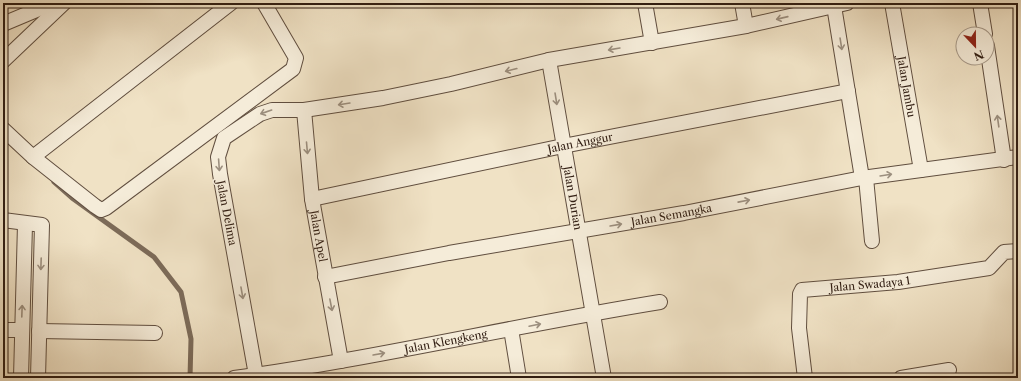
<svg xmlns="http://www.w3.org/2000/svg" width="1021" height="381" font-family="'Libre Caslon Text',serif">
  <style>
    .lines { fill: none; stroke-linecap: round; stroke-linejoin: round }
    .stream { stroke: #7c6b59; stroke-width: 5 }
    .street-casing { stroke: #604e3f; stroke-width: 16 }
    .street { stroke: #f5ecd9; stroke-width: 14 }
    .oneway { stroke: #9c8f7f }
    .labels { text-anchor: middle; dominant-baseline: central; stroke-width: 3; stroke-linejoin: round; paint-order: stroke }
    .street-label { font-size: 11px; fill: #301d12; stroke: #f5ecd9 }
  </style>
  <rect width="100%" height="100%" fill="#f0e2c5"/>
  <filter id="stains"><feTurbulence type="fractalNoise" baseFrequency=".005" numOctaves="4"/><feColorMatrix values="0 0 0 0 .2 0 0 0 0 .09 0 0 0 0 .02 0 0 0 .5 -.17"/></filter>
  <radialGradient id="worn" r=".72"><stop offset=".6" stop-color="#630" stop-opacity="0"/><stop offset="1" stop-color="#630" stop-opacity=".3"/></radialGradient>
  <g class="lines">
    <path class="stream" d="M 54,182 L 72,198 L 154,257 L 181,292 L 191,339 L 190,378"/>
    <g class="street-casing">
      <g id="street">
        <path d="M 645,3 L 652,43"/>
        <path d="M 742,3 L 746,26"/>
        <path id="s1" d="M 892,3 L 921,170"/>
        <path d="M 980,3 L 985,34"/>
        <path d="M 834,6 L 862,178"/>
        <path d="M 3,24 L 53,3"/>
        <path d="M 987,46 L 1004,160"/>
        <path id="s2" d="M 549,60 L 604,378"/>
        <path d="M 3,61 L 64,3"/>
        <path id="s3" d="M 304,110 L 312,199 L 341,361"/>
        <path d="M 3,129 L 33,157 L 95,206 L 101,210 L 106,208 L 293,69 L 296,58 L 264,3"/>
        <path d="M 33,157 L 231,3"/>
        <path d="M 866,178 L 872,241"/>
        <path id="s4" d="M 312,199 L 563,146 L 848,91"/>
        <path d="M 3,220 L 42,225 L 38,378"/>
        <path id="s5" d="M 325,277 L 449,253 L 684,213 L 862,178 L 1018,157"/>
        <path d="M 511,329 L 519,378"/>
        <path d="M 3,330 L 22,330"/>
        <path d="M 39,331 L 155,333"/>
        <path d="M 256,375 L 220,174 L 218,157 L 224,138 L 260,114 L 272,110 L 304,110 L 383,98 L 451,84 L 549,60 L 746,26 L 847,3"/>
        <path d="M 21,378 L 25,224"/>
        <path id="s6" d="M 234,378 C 377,358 517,325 660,302"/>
        <path id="s7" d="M 805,378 L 799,328 L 800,294 L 802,290 L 898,282 L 989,268 L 1004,252 L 1018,251"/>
        <path d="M 901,378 L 949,370"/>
      </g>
    </g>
    <use href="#street" class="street"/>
  </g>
  <defs><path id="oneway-shaft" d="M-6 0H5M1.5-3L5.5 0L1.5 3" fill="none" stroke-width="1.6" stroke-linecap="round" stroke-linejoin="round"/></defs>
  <g class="oneway">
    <use href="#oneway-shaft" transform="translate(782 18) rotate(167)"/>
    <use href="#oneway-shaft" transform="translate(841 44) rotate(81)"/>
    <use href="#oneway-shaft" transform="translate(614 49) rotate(170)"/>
    <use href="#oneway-shaft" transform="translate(511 70) rotate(166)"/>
    <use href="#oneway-shaft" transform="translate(556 99) rotate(81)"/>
    <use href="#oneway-shaft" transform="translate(344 104) rotate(171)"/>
    <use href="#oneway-shaft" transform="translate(266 112) rotate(161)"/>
    <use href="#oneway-shaft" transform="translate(998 121) rotate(-98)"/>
    <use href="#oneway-shaft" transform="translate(307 148) rotate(85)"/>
    <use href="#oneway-shaft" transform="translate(219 165) rotate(86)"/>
    <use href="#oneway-shaft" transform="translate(886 175) rotate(-9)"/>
    <use href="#oneway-shaft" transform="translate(744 201) rotate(-11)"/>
    <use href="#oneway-shaft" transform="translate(616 225) rotate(-10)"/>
    <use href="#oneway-shaft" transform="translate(41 264) rotate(92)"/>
    <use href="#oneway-shaft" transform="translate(242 293) rotate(80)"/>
    <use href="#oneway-shaft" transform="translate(331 305) rotate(79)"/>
    <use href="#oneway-shaft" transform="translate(22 311) rotate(-88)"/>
    <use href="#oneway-shaft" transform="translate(535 325) rotate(-12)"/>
    <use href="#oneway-shaft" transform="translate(379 354) rotate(-10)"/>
  </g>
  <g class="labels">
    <g class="street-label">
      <text stroke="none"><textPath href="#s1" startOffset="85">Jalan Jambu</textPath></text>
      <text stroke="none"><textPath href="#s4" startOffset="274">Jalan Anggur</textPath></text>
      <text stroke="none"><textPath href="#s2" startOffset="140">Jalan Durian</textPath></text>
      <text transform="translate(227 213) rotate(79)">Jalan Delima</text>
      <text stroke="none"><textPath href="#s5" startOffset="352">Jalan Semangka</textPath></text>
      <text stroke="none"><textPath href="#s3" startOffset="127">Jalan Apel</textPath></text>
      <text stroke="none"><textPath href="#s7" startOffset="157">Jalan Swadaya 1</textPath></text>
      <text stroke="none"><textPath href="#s6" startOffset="215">Jalan Klengkeng</textPath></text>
    </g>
  </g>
  <rect width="1021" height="381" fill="none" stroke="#f0e2c5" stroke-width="16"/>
  <rect x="4" y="4" width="1013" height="373" fill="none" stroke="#301d12" stroke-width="2"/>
  <rect x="8" y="8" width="1005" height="365" fill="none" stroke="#301d12"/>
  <g transform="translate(975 46) rotate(158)"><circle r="19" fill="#f5ecd9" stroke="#a69989"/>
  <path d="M0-3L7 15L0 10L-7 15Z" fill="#8f2418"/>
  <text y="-6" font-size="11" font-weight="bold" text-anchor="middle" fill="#301d12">N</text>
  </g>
  <rect width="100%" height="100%" filter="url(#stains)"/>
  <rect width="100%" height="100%" fill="url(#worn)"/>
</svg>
